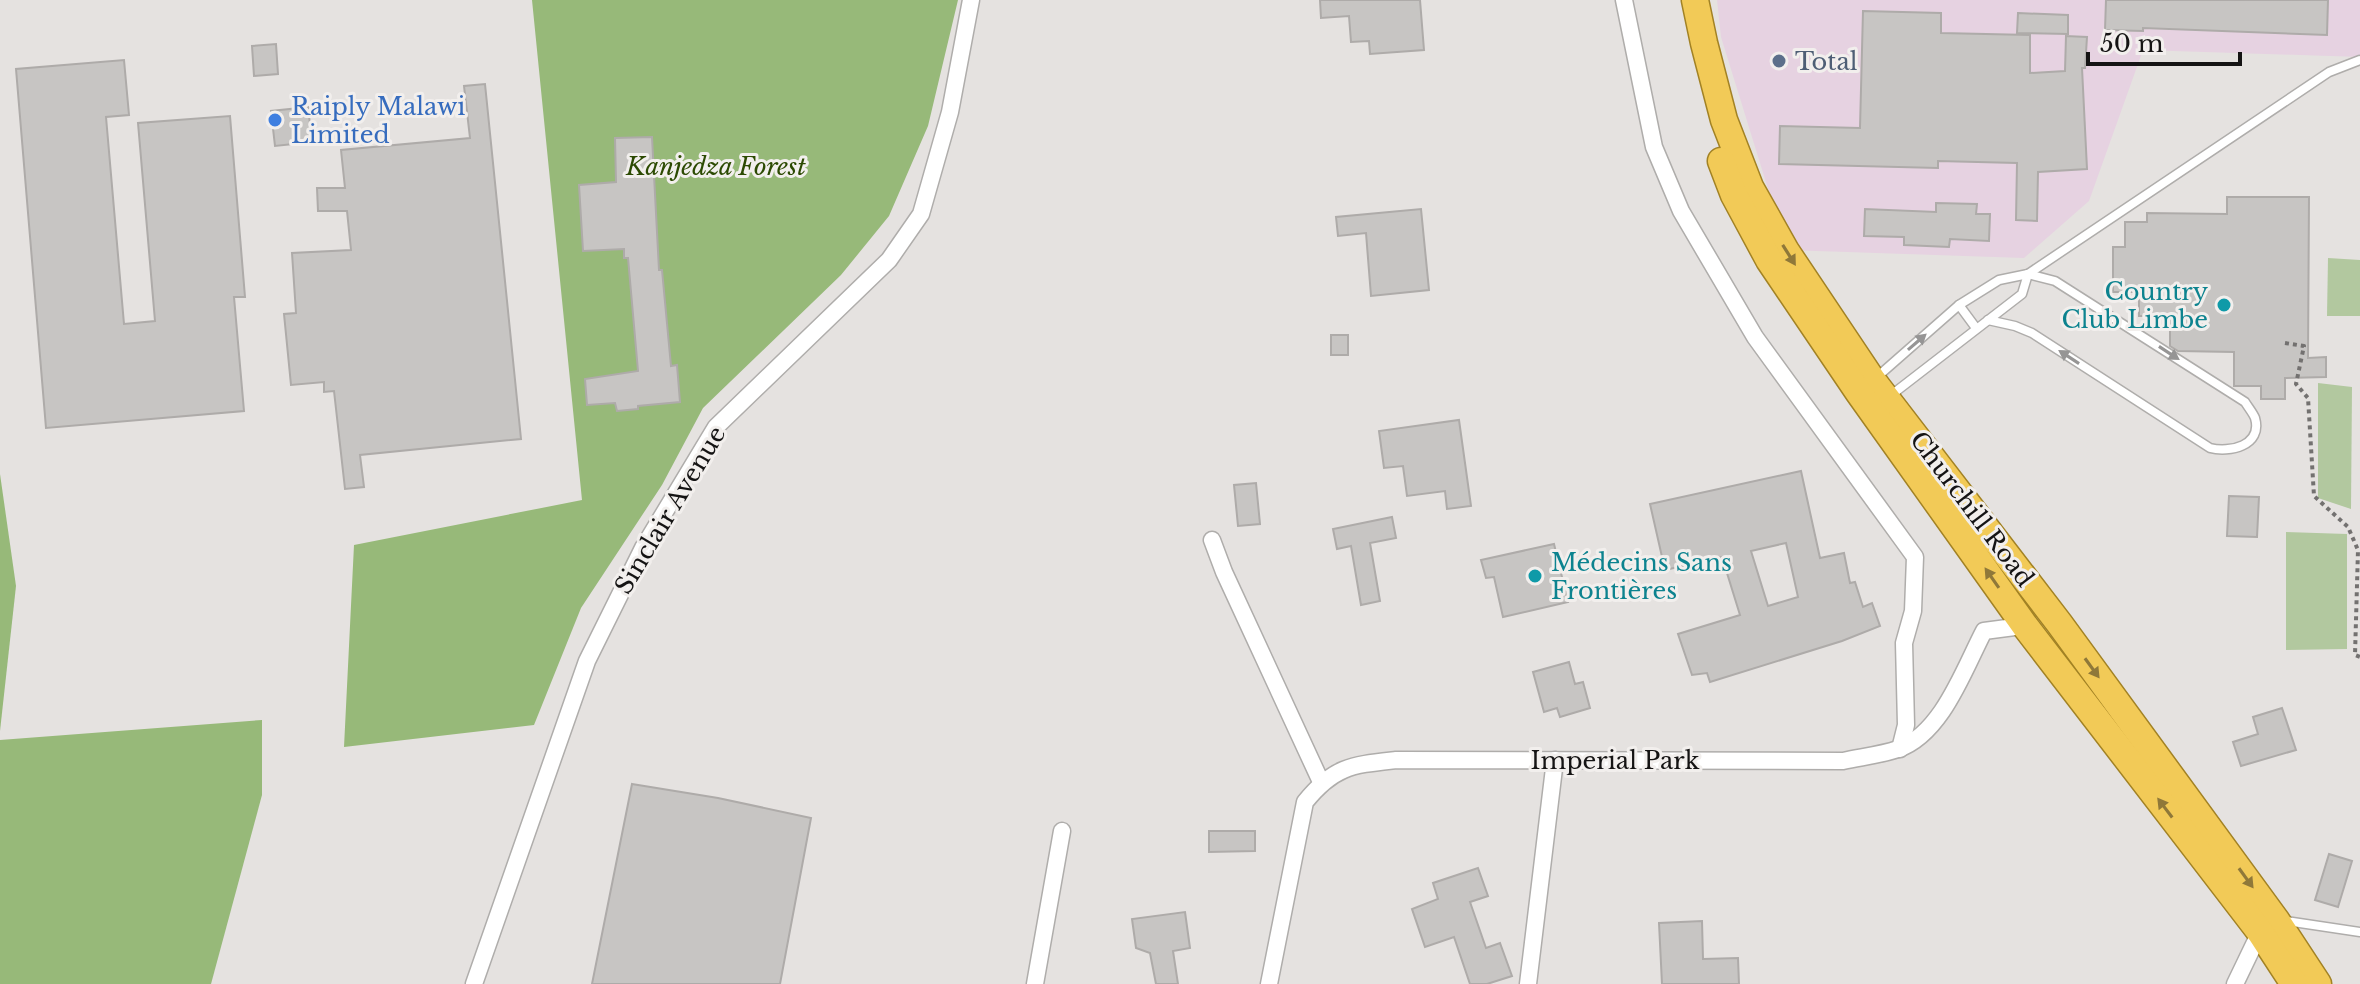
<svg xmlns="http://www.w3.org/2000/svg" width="2360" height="984" font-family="'Libre Baskerville',serif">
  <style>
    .industrial { fill: #e6d2e1 }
    .green { fill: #b2c89f }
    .forest { fill: #97b979 }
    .building { fill: #c7c5c3; stroke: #aeaba9; stroke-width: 2; fill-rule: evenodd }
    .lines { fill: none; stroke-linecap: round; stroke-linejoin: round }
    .service-casing { stroke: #afadab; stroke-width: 11 }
    .minor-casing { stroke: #afadab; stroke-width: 19 }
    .trunk-casing { stroke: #a28224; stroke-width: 29 }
    .path { stroke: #737170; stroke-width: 4; stroke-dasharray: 4 4; stroke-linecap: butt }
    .service { stroke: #fff; stroke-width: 8 }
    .minor { stroke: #fff; stroke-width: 16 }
    .trunk { stroke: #f2ca57; stroke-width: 26 }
    .oneway { fill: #8f7839 }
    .oneway2 { fill: #969595 }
    .service-dot { fill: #5c6f8a; stroke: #f2efed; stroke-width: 3 }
    .shop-dot { fill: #3f7fe0; stroke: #f2efed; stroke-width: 3 }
    .culture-dot { fill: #0f9aa8; stroke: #f2efed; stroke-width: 3 }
    .labels { text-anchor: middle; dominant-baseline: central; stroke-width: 6; stroke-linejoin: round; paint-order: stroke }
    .service-label { font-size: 24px; fill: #4e5e75; stroke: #f2efed; text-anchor: start }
    .shop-label { font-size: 24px; fill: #366cbe; stroke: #f2efed; text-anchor: start }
    .park-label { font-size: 24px; font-style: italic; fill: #2c4a02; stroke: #f2efed }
    .culture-label { font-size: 24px; fill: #0d838f; stroke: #f2efed; text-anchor: end }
    .street-label { font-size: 24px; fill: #151414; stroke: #f2efed }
  </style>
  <rect width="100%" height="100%" fill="#e5e2e0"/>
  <path class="industrial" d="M 1717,0 L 2360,0 L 2360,57 L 2143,50 L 2089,201 L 2024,258 L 1787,250 L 1721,37 Z"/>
  <g class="green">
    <path d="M 2328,258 L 2360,260 L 2360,316 L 2327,316 Z"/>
    <path d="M 2318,383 L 2352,387 L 2351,509 L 2318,498 Z"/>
    <path d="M 2286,532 L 2347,534 L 2347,649 L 2286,650 Z"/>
  </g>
  <g class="forest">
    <path d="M 532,0 L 958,0 L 928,126 L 889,216 L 841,275 L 703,408 L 662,485 L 581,608 L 534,725 L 344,747 L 354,545 L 582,500 Z"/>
    <path d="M 0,474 L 16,586 L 0,731 Z"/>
    <path d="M 262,720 L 262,795 L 211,984 L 0,984 L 0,740 Z"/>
  </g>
  <g class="building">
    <path d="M 1320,0 L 1420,0 L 1424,50 L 1370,54 L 1369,41 L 1351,42 L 1349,16 L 1321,18 Z"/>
    <path d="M 2106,0 L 2328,0 L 2327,35 L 2143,28 L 2143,31 L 2105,30 Z"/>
    <path d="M 1863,11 L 1941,13 L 1941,33 L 2030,35 L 2030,73 L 2065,71 L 2066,36 L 2087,37 L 2085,68 L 2082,68 L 2087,169 L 2038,172 L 2037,221 L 2016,220 L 2017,163 L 1938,161 L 1938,168 L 1779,164 L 1780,126 L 1860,128 Z"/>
    <path d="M 2018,13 L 2068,15 L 2068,34 L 2017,33 Z"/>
    <path d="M 276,44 L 278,74 L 254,76 L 252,46 Z"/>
    <path d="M 124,60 L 129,115 L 106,117 L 124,324 L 155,321 L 138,123 L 230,116 L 245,297 L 234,297 L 244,411 L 46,428 L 16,69 Z"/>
    <path d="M 485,84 L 521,439 L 360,455 L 364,487 L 345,489 L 334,391 L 324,392 L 324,382 L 291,385 L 284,314 L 296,313 L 292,253 L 351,250 L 347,211 L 318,211 L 317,188 L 345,188 L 341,150 L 470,138 L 464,86 Z"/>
    <path d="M 308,107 L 312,142 L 275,146 L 271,111 Z"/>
    <path d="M 652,137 L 659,270 L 662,270 L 671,366 L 677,365 L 680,402 L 638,406 L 638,409 L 617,411 L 615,403 L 587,405 L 585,379 L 638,371 L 628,258 L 624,258 L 624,249 L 583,251 L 579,185 L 616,182 L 615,138 Z"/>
    <path d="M 2227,197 L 2309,197 L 2308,358 L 2326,357 L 2326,377 L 2285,378 L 2285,399 L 2261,399 L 2261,386 L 2234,386 L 2234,352 L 2178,351 L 2170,346 L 2170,316 L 2139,316 L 2139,292 L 2113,292 L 2113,247 L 2125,247 L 2125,222 L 2147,222 L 2147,213 L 2227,214 Z"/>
    <path d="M 1936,203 L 1977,204 L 1976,214 L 1990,214 L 1989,241 L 1950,239 L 1949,247 L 1904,245 L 1904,237 L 1864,236 L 1865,209 L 1936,212 Z"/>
    <path d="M 1421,209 L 1429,290 L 1371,296 L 1366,233 L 1338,236 L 1336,217 Z"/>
    <rect x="1331" y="335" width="17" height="20"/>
    <path d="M 1459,420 L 1471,506 L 1447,509 L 1445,491 L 1407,496 L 1403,466 L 1384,468 L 1379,431 Z"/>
    <path d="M 1801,471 L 1820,558 L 1844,553 L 1850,583 L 1855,582 L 1863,607 L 1872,603 L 1880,626 L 1842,641 L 1710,682 L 1707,673 L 1692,675 L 1678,634 L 1740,615 L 1722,557 L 1665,570 L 1650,504 ZM 1786,543 L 1798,597 L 1768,606 L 1751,551 Z"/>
    <path d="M 1256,483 L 1260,524 L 1238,526 L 1234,485 Z"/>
    <path d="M 2229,496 L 2259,497 L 2257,537 L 2227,536 Z"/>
    <path d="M 1392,517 L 1396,538 L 1370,543 L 1380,601 L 1361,605 L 1351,546 L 1337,549 L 1333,529 Z"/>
    <path d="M 1554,544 L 1568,602 L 1503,617 L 1494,577 L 1486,578 L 1481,560 Z"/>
    <path d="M 1569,662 L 1575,684 L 1583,682 L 1590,708 L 1560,717 L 1557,708 L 1544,712 L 1533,672 Z"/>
    <path d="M 2282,708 L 2296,750 L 2241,766 L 2233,742 L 2258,734 L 2253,717 Z"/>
    <path d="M 632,784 L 718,798 L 811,818 L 780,984 L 592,984 Z"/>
    <path d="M 1209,831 L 1255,831 L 1255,851 L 1209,852 Z"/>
    <path d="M 2329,854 L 2352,861 L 2338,907 L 2315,900 Z"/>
    <path d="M 1478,868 L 1488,896 L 1470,902 L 1486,948 L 1500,943 L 1512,976 L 1487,984 L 1470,984 L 1454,937 L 1425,947 L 1412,909 L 1438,899 L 1433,883 Z"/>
    <path d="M 1185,912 L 1190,948 L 1173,951 L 1178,984 L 1156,984 L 1150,953 L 1136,948 L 1132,919 Z"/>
    <path d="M 1702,921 L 1703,959 L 1738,958 L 1739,984 L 1662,984 L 1659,923 Z"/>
  </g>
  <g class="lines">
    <g class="service-casing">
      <g id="service">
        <path d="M 1959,305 L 1976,328"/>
        <path d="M 1988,320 L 2015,326 L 2032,333 L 2210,448 C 2229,453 2263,446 2255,418 C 2253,413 2248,407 2245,402 L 2055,281 L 2028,274"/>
        <path d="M 1877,377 L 1959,305 L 1999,280 L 2028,274 L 2329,72 L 2360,60"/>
        <path d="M 1890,396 L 2022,294 L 2028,274"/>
        <path d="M 2286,921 L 2360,932"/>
      </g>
    </g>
    <g class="minor-casing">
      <g id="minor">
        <path d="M 1624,0 L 1654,147 L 1681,211 L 1755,337 L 1915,557 L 1913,611 L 1904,643 L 1906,725 L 1900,749"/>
        <path d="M 1212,540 L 1224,572 L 1321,782"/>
        <path d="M 474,984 L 587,661 L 643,548 L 716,427 L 889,260 L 921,214 L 950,112 L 971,0"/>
        <path d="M 1035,984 L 1062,831"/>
        <path d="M 1269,984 L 1305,802 C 1334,766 1352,765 1396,760 L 1843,761 C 1861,757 1880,755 1898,749 C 1942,734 1964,669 1984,631 L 2030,625"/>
        <path d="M 1528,984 L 1555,760"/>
        <path d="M 2235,984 L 2260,932 L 2265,928"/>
      </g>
    </g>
    <g class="trunk-casing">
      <g id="trunk">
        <path d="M 1695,0 L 1704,43 L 1724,120 L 1750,187 L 1786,251 L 1873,381 L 2059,623 L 2276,920 L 2318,984"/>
        <path d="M 1721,161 L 1734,195 L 1769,260 L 1859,393 L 2025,626 L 2260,932 L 2294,984"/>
      </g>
    </g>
    <path class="path" d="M 2285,343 L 2304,346 L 2296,384 L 2308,398 L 2314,496 L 2348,527 L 2358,550 L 2355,655 L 2360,657"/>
    <use href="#service" class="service"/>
    <use href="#minor" class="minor"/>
    <use href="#trunk" class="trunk"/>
  </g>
  <defs><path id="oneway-solid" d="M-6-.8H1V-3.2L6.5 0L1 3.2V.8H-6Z" transform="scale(2)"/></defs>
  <g class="oneway">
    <use href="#oneway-solid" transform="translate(1789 255) rotate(58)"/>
    <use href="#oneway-solid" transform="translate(1992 578) rotate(-125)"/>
    <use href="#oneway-solid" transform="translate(2092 668) rotate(54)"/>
    <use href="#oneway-solid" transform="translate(2165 808) rotate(-127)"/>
    <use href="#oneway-solid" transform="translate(2246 878) rotate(54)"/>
  </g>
  <g class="oneway2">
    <use href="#oneway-solid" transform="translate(1917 342) rotate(-41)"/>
    <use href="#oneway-solid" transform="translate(2169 353) rotate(33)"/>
    <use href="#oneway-solid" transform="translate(2069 357) rotate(-147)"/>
  </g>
  <circle class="service-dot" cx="1779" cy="61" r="8"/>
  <circle class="shop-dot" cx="275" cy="120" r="8"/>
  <g class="culture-dot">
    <circle cx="2224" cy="305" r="8"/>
    <circle cx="1535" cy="576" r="8"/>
  </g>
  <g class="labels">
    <g class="service-label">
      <text x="1795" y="61">Total</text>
    </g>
    <g class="shop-label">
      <text x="291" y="106">Raiply Malawi<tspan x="291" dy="28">Limited</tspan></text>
    </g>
    <g class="park-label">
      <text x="716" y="166">Kanjedza Forest</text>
    </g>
    <g class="culture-label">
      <text x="2208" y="291">Country<tspan x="2208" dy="28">Club Limbe</tspan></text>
      <text x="1551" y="562" text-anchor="start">Médecins Sans<tspan x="1551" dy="28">Frontières</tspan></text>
    </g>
    <g class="street-label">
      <text transform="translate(1972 509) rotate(53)">Churchill Road</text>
      <text transform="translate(670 510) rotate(-59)">Sinclair Avenue</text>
      <text x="1615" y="760">Imperial Park</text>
    </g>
  </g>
  <path d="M2088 52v12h152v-12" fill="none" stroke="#151414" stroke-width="4"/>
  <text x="2100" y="52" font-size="24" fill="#151414" stroke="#f2efed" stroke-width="6" paint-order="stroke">50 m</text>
</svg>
